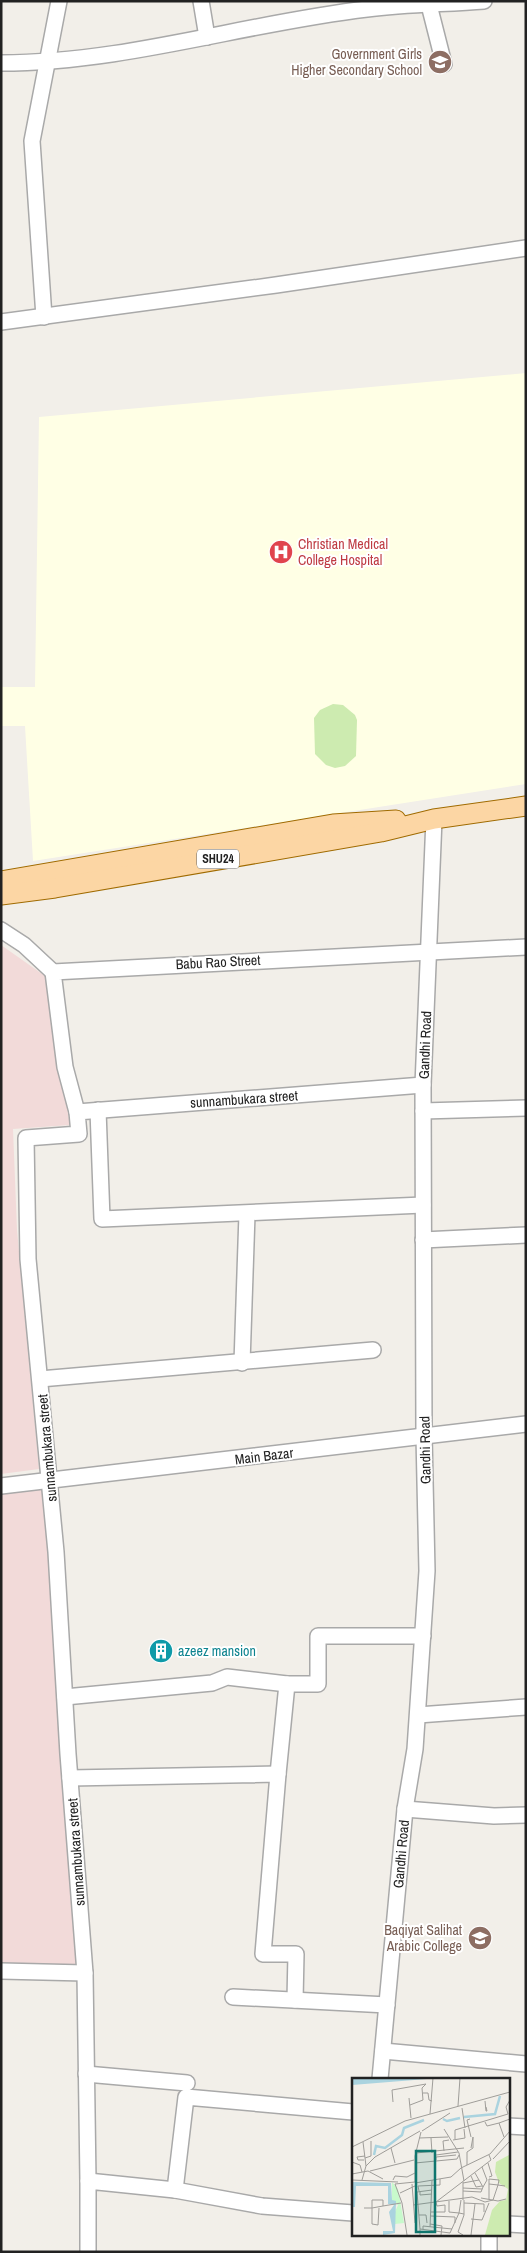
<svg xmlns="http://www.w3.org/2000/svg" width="527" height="2253" font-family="'Archivo Narrow',sans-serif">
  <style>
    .commercial { fill: #f2dad9 }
    .education { fill: #ffffe5 }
    .grass { fill: #cdebb0 }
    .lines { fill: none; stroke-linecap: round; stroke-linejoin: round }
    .minor-casing { stroke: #a9a9a9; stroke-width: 18 }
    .major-casing { stroke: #a06b00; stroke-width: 21 }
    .minor { stroke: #fff; stroke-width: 15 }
    .major { stroke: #fcd6a4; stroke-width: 19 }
    .labels { text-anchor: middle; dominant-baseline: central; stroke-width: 4; stroke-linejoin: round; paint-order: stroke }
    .shield { fill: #fff; stroke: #646464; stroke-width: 1 }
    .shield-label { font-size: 12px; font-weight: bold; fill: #222 }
    .education-label { font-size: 14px; fill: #785e54; stroke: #fff; text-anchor: end }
    .health-label { font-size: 14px; fill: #be3a42; stroke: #fff; text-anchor: start }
    .street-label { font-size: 14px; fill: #222; stroke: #fff }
    .culture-label { font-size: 14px; fill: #0d838f; stroke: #fff; text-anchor: start }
    .inset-river { fill: none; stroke: #aad3df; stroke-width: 2.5 }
    .inset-road { fill: none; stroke: #9f9d99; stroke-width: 1 }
    .view { fill: #0f766e; fill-opacity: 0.15; stroke: #0f766e; stroke-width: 2.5 }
    .inset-edge { fill: none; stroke: #222; stroke-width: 2.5 }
  </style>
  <rect width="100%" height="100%" fill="#f2efe9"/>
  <g class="commercial">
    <path d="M 1,945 L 45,976 L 70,1125 L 13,1129 L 17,1230 L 39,1469 L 1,1474 Z"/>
    <path d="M 44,1488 L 79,1965 L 1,1964 L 1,1492 Z"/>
  </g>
  <path class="education" d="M 526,373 L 526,784 L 33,861 L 25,726 L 1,726 L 1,687 L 35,687 L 39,417 Z"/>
  <path class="grass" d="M 333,704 L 343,705 L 355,715 L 357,720 L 356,756 L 345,766 L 335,768 L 326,765 L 315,754 L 314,718 L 320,710 Z"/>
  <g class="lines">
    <g class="minor-casing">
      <g id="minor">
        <path d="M 201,1 L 207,37"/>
        <path d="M 428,1 L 444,64"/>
        <path d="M 1,63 C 125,63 245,23 367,9 C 406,4 446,4 484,1"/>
        <path d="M 44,317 L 32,141 L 59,1"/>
        <path d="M 1,322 L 276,285 L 526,248"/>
        <path d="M 1,930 L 24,945 L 53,972"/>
        <path d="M 98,1110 L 102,1219 L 423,1205"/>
        <path d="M 423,1111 L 526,1108"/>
        <path d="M 77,1112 L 65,1067 L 53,972 L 526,947"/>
        <path d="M 423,1240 L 526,1235"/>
        <path d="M 242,1363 L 247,1214"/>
        <path d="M 40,1379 L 373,1350"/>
        <path d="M 1,1486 L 526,1424"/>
        <path d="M 65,1697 L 212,1683 L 227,1677 L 287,1684"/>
        <path d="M 418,1715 L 526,1707"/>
        <path d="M 278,1774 L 287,1684 L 318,1684 L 318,1636 L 423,1636"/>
        <path d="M 70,1778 L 278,1774 L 263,1954 L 296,1954 L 295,2000"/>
        <path d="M 405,1809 L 494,1816 L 526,1815"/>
        <path d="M 1,1971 L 85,1973"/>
        <path d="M 233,1997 L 387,2005"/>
        <path d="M 383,2051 L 526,2064"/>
        <path d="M 86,2074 L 187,2083"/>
        <path d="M 380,2079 L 405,1809 L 415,1749 L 427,1571 L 424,1436 L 423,1085 L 434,819"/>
        <path d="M 508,2126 L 526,2127"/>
        <path d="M 88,2181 L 85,1973 L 68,1754 L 56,1552 L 28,1259 L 26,1138 L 79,1134 L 77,1112 L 423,1085"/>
        <path d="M 175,2190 L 186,2097 L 353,2112"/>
        <path d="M 508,2224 L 526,2225"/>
        <path d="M 88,2252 L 88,2181 L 175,2190 L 262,2206 L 353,2213"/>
        <path d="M 489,2252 L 489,2234"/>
      </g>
    </g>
    <g class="major-casing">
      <g id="major">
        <path d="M 1,881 L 333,824 L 396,820"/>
        <path d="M 1,895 L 55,888 L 381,832 L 434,819 L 526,806"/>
      </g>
    </g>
    <use href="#minor" class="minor"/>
    <use href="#major" class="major"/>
  </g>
  <defs>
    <g id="school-disc" transform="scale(1.25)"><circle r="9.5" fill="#8d6e63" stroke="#fff"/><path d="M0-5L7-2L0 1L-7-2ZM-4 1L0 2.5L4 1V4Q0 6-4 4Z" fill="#fff"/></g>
    <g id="hospital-disc" transform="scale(1.25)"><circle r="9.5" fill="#e0444e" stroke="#fff"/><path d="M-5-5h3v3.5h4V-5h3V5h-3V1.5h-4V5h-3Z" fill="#fff"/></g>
    <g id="building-disc" transform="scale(1.25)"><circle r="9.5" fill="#0f9aa8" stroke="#fff"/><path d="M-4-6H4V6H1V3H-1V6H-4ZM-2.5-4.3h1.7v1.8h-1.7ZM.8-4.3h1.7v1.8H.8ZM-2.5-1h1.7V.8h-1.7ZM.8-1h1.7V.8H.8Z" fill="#fff"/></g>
    <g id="university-disc" transform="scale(1.25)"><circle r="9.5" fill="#8d6e63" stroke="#fff"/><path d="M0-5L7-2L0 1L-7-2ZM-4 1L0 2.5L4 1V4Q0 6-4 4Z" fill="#fff"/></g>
  </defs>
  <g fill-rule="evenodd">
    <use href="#school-disc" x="440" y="62"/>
    <use href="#hospital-disc" x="281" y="552"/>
    <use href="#building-disc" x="161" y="1651"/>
    <use href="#university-disc" x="480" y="1938"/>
  </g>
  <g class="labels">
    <rect class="shield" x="197" y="849.5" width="42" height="19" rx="4"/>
    <g class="shield-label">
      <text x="218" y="859">SHU24</text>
    </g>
    <g class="education-label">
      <text x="422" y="54">Government Girls<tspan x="422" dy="16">Higher Secondary School</tspan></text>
      <text x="462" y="1930">Baqiyat Salihat<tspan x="462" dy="16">Arabic College</tspan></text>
    </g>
    <g class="health-label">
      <text x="298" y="544">Christian Medical<tspan x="298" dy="16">College Hospital</tspan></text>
    </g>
    <g class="street-label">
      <text transform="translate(218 962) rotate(-3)">Babu Rao Street</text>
      <text transform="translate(425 1045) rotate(-88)">Gandhi Road</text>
      <text transform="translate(244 1099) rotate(-4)">sunnambukara street</text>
      <text transform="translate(47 1448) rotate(-95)">sunnambukara street</text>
      <text transform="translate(425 1450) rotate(-91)">Gandhi Road</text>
      <text transform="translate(264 1456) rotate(-7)">Main Bazar</text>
      <text transform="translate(76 1852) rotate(-94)">sunnambukara street</text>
      <text transform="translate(401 1854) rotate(-85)">Gandhi Road</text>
    </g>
    <g class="culture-label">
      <text x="178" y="1651">azeez mansion</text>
    </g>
  </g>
  <g transform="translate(352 2078)">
    <rect width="158" height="158" fill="#f2efe9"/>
    <path d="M 157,77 L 157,157 L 133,157 L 140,132 L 148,123 L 154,122 L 156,111 L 147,105 L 143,94 L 144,84 Z" fill="#cdebb0"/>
    <path d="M 40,104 L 46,111 L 52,145 L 43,146 L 42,136 L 46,127 L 40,122 Z" fill="#c8facc"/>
    <path d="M 0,0 L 87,0 L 0,7 ZM 0,104 L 39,105 L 40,122 L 44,123 L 43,155 L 31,157 L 31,153 L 41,153 L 37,134 L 42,127 L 36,126 L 36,108 L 4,108 L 3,129 L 0,129 Z" fill="#aad3df"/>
    <path class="inset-river" d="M 112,39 L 143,36 L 148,18M 91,41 L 95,43 L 108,40M 22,77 L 24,68 L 33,70 L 50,57 L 52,50 L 72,42"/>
    <path class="inset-road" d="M 71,15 L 76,15 L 77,22 L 80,23M 57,20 L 59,40M 133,23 L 134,33 L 135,33 L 134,29M 41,24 L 40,12 L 74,6 L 70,10M 58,27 L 71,22 L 70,10M 106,28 L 108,0M 110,30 L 113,50M 78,36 L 81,0M 118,41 L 115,42 L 119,59M 133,44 L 135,48 L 147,45M 92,51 L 107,75 L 112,103M 70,53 L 98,35M 152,59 L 147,45 L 158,41M 67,60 L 96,59M 79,60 L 80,75M 103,61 L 103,52 L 156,36 L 154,29 L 158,22M 101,62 L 113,60 L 112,51M 11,64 L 14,88M 0,69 L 53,43 L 158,14M 39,70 L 43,85M 92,73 L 91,63 L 97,62M 64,75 L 112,70M 84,77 L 106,74M 13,80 L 19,78 L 19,63M 141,81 L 158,63M 12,82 L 6,82 L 5,79 L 13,78M 84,82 L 84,79 L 104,77M 0,84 L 8,87 L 10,94M 63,85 L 105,81 L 107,77M 136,85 L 140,98 L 137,99M 115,87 L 115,74 L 121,70 L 121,59 L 119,70M 130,89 L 135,102 L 131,109M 18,93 L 62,82M 0,96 L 16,93 L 31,101M 119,98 L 124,109 L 130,108M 137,101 L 147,102 L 146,107 L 153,108M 137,101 L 137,121M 0,102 L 46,104M 10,102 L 14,88 L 23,79 L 68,53M 41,102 L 43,98 L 55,99 L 63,95M 63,105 L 99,99 L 109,90 L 138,76 L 158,53M 111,105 L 127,102M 60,106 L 63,145M 137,106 L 146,107 L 141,122M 111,110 L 130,111M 67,113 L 66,108 L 88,107 L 88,101M 68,113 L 68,117 L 80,116M 111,113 L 129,114 L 131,109 L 123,95M 48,115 L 65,107M 129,120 L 146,123 L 154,121M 109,122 L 107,135 L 112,136M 111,122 L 111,104M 112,125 L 132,126 L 132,134M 61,127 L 120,119 L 133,124 L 141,122M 93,127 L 85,128 L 84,124 L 139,82 L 137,77M 31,128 L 20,130 L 20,122 L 31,122 L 31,128 L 49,125M 12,130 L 20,130 L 20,146 L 26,147 L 27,130M 79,134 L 93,134 L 93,127M 67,137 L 74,137 L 75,145M 79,138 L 103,139 L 103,145M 119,141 L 130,142 L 137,125M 78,146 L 90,148 L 89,157M 78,149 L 80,102M 68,151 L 65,114 L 80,112M 71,151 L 71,148 L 100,151M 55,157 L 50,125 L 43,106 L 63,104 L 63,78 L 69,54M 68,157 L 68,151 L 98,155 L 107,135 L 97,134 L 97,123M 111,157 L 106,154 L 112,137 L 112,122M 119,157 L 123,126"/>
    <path class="view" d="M 64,73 L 83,73 L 83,154 L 64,154 Z"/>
    <rect width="158" height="158" class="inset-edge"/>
  </g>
  <rect width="527" height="2253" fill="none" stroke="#222222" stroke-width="5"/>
</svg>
